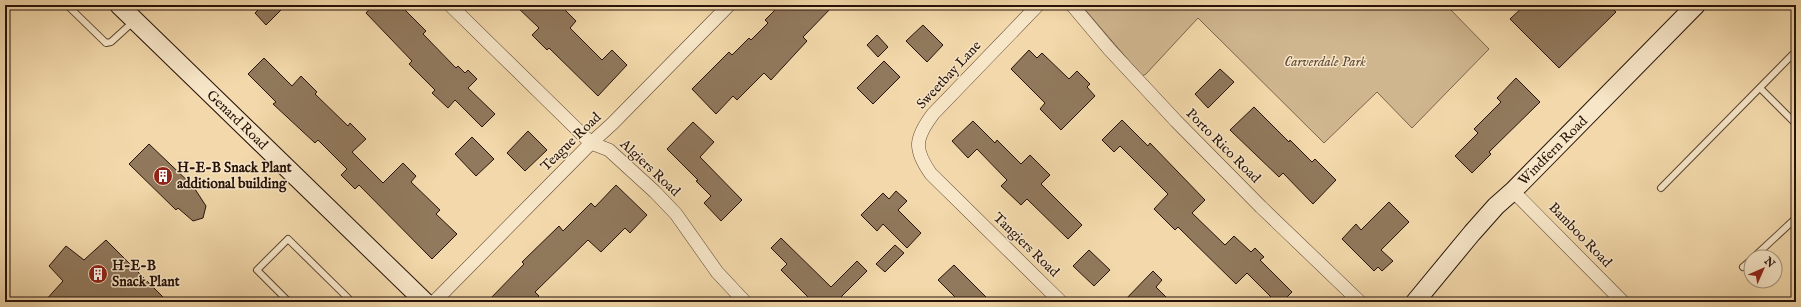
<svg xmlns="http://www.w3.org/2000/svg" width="1801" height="307" font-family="'IM FELL English',serif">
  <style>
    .green { fill: #cfb68f; stroke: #7b644c }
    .building { fill: #91795d; stroke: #271209 }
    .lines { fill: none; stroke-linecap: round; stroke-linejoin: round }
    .lane-casing { stroke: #5a4431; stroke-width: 8 }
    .street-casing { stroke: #5a4431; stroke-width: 14 }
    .secondary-casing { stroke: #271209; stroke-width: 20 }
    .lane { stroke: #f7e6c8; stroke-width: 6 }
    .street { stroke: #f7e6c8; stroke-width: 13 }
    .secondary { stroke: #f7e6c8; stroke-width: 18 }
    .labels { text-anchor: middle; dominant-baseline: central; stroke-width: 3; stroke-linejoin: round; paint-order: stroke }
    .park-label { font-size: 14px; font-style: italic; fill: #624b38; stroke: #f7e6c8 }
    .street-label { font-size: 14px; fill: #271209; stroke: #f7e6c8 }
    .poi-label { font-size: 14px; font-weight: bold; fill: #271209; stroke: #f7e6c8; text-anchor: start }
  </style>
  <rect width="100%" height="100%" fill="#f2d8aa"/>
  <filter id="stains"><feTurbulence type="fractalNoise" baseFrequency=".005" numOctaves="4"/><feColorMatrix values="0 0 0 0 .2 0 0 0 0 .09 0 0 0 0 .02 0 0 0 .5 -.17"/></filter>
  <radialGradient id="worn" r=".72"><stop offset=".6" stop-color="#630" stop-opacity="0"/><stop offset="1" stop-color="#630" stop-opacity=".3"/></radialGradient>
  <path class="green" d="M 1081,5 L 1446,5 L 1489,49 L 1412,128 L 1377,92 L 1324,143 L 1198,18 L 1146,74 L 1142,76 Z"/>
  <g class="building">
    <path d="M 263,5 L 286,5 L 266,25 L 255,13 Z"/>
    <path d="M 373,5 L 400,5 L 426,31 L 423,34 L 456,68 L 458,66 L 465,73 L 468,70 L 477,79 L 468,88 L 495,114 L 482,127 L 455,100 L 448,108 L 432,93 L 435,90 L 409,64 L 412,61 L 366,13 Z"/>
    <path d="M 515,5 L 560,5 L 576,21 L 570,28 L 602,60 L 612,50 L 627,65 L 598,96 L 549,48 L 547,50 L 532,35 L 539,28 Z"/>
    <path d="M 780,5 L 834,5 L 803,37 L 807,41 L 771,80 L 764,73 L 737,100 L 733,96 L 716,114 L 692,89 L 729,52 L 732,55 L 749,38 L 751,40 L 768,23 L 765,20 Z"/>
    <path d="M 1525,5 L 1609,5 L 1616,12 L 1559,68 L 1510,19 Z"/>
    <path d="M 923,25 L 943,45 L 927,62 L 906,41 Z"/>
    <path d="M 877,35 L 888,47 L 878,57 L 867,45 Z"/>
    <path d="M 1029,50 L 1037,58 L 1042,53 L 1069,79 L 1077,71 L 1090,84 L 1087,87 L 1095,96 L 1061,130 L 1040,109 L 1045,103 L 1011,69 Z"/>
    <path d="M 264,58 L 292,86 L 301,76 L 317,92 L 315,94 L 348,126 L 350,123 L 366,139 L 352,152 L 383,183 L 403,163 L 416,176 L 411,182 L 440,210 L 436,214 L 457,234 L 432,259 L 359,185 L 355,189 L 341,175 L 347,169 L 318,140 L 315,143 L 273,104 L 276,102 L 248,74 Z"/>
    <path d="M 884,61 L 900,77 L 873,104 L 857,88 Z"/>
    <path d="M 1220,69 L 1234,82 L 1208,108 L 1195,94 Z"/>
    <path d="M 1516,78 L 1540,102 L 1489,152 L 1491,154 L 1472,173 L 1455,156 L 1478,133 L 1474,129 L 1501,102 L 1497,98 Z"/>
    <path d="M 1254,107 L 1289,142 L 1290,140 L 1312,162 L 1315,159 L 1336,180 L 1313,204 L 1283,173 L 1279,177 L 1230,130 Z"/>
    <path d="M 1122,120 L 1148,146 L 1150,143 L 1205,200 L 1192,213 L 1225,245 L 1234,236 L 1251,252 L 1255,248 L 1264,257 L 1260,260 L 1292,292 L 1282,302 L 1276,302 L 1247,273 L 1236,284 L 1178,227 L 1175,230 L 1154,209 L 1168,194 L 1120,146 L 1114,152 L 1102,140 Z"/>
    <path d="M 973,121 L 995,143 L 997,140 L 1021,164 L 1030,155 L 1050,175 L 1041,184 L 1082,225 L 1068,239 L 1027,199 L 1021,205 L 1001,186 L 1007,180 L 977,149 L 968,158 L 952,141 Z"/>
    <path d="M 693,122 L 714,142 L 700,157 L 742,200 L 721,221 L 704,203 L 711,196 L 696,181 L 698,180 L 667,149 Z"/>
    <path d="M 528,131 L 547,150 L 525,171 L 507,153 Z"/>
    <path d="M 472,137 L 494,159 L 476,176 L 455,154 Z"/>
    <path d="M 149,144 L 193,186 L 206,206 L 203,218 L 193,221 L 178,208 L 176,210 L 129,164 Z"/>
    <path d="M 616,185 L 647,215 L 630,233 L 625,228 L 601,252 L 588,240 L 535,292 L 539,296 L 533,302 L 487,302 L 524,264 L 522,262 L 559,226 L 563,231 L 591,203 L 595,207 Z"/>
    <path d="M 896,191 L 907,201 L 898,210 L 921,233 L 907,248 L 883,224 L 877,231 L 861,215 L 883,193 L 889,199 Z"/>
    <path d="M 1389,202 L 1409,222 L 1381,250 L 1393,261 L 1382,271 L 1378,267 L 1374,271 L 1342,239 L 1356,224 L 1361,230 Z"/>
    <path d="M 781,238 L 831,287 L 857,261 L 867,271 L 836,302 L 813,302 L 781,270 L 787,264 L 771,248 Z"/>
    <path d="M 106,240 L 168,302 L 44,302 L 63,281 L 49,266 L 66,246 L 84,260 Z"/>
    <path d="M 895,245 L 904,253 L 885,272 L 876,264 Z"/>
    <path d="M 1089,250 L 1110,270 L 1094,286 L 1073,266 Z"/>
    <path d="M 954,265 L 991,302 L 960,302 L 938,280 Z"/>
    <path d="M 1153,271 L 1162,280 L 1156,287 L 1171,302 L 1123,302 Z"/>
  </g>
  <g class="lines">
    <g class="lane-casing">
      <g id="lane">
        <path d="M 67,5 L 106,43 L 111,42 L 134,21"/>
        <path d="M 1760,88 L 1796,124"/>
        <path d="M 1661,188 L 1796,51"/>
        <path d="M 1754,257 L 1796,218"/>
        <path d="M 1743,267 L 1751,260"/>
        <path d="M 289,302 L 257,270 L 288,239 L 352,302"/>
      </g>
    </g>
    <g class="street-casing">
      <g id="street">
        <path d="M 450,5 L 591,143 L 609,150 L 655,192 L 676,214 L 717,272 L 745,302"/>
        <path d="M 1038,5 L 933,114 C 915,138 913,149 931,174 L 1061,302"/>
        <path d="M 1072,5 L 1109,49 L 1176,121 L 1261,207 L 1360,302"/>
        <path d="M 1513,191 L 1623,302"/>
        <path d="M 434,302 L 591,143 L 612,124 L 729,5"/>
      </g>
    </g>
    <g class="secondary-casing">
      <g id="secondary">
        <path d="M 119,5 L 425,302"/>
        <path d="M 1415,302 L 1472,233 L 1496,206 L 1513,191 L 1696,5"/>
      </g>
    </g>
    <use href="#lane" class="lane"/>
    <use href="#street" class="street"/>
    <use href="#secondary" class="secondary"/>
  </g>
  <defs>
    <g id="building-disc" transform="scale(1)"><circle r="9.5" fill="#8f2418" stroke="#f7e6c8"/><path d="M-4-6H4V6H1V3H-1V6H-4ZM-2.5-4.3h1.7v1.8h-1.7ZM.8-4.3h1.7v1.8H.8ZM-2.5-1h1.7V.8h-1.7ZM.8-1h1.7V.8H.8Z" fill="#fff"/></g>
  </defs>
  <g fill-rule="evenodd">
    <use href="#building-disc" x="163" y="176"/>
    <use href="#building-disc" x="98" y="274"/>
  </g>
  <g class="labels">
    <g class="park-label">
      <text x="1325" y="62">Carverdale Park</text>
    </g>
    <g class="street-label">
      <text transform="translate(949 75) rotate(-47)">Sweetbay Lane</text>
      <text transform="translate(237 120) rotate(44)">Genard Road</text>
      <text transform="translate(571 142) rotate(-44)">Teague Road</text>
      <text transform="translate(1223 146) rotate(45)">Porto Rico Road</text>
      <text transform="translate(1553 151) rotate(-45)">Windfern Road</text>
      <text transform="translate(650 168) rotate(43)">Algiers Road</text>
      <text transform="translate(1580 235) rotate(46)">Bamboo Road</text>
      <text transform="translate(1026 245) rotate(44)">Tangiers Road</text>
    </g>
    <g class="poi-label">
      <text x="177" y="168">H-E-B Snack Plant<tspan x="177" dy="16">additional building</tspan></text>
      <text x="112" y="266">H-E-B<tspan x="112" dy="16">Snack Plant</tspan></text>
    </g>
  </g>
  <rect width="1801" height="307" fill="none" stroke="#f2d8aa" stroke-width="20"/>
  <rect x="6" y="6" width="1789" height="295" fill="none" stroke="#271209" stroke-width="2"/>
  <rect x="10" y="10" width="1781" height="287" fill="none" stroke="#271209"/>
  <g transform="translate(1763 269) rotate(45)"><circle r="19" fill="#f7e6c8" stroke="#a4917c"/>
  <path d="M0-3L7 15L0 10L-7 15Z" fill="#8f2418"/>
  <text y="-6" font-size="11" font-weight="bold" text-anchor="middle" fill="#271209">N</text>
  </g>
  <rect width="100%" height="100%" filter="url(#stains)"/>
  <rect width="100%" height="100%" fill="url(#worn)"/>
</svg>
